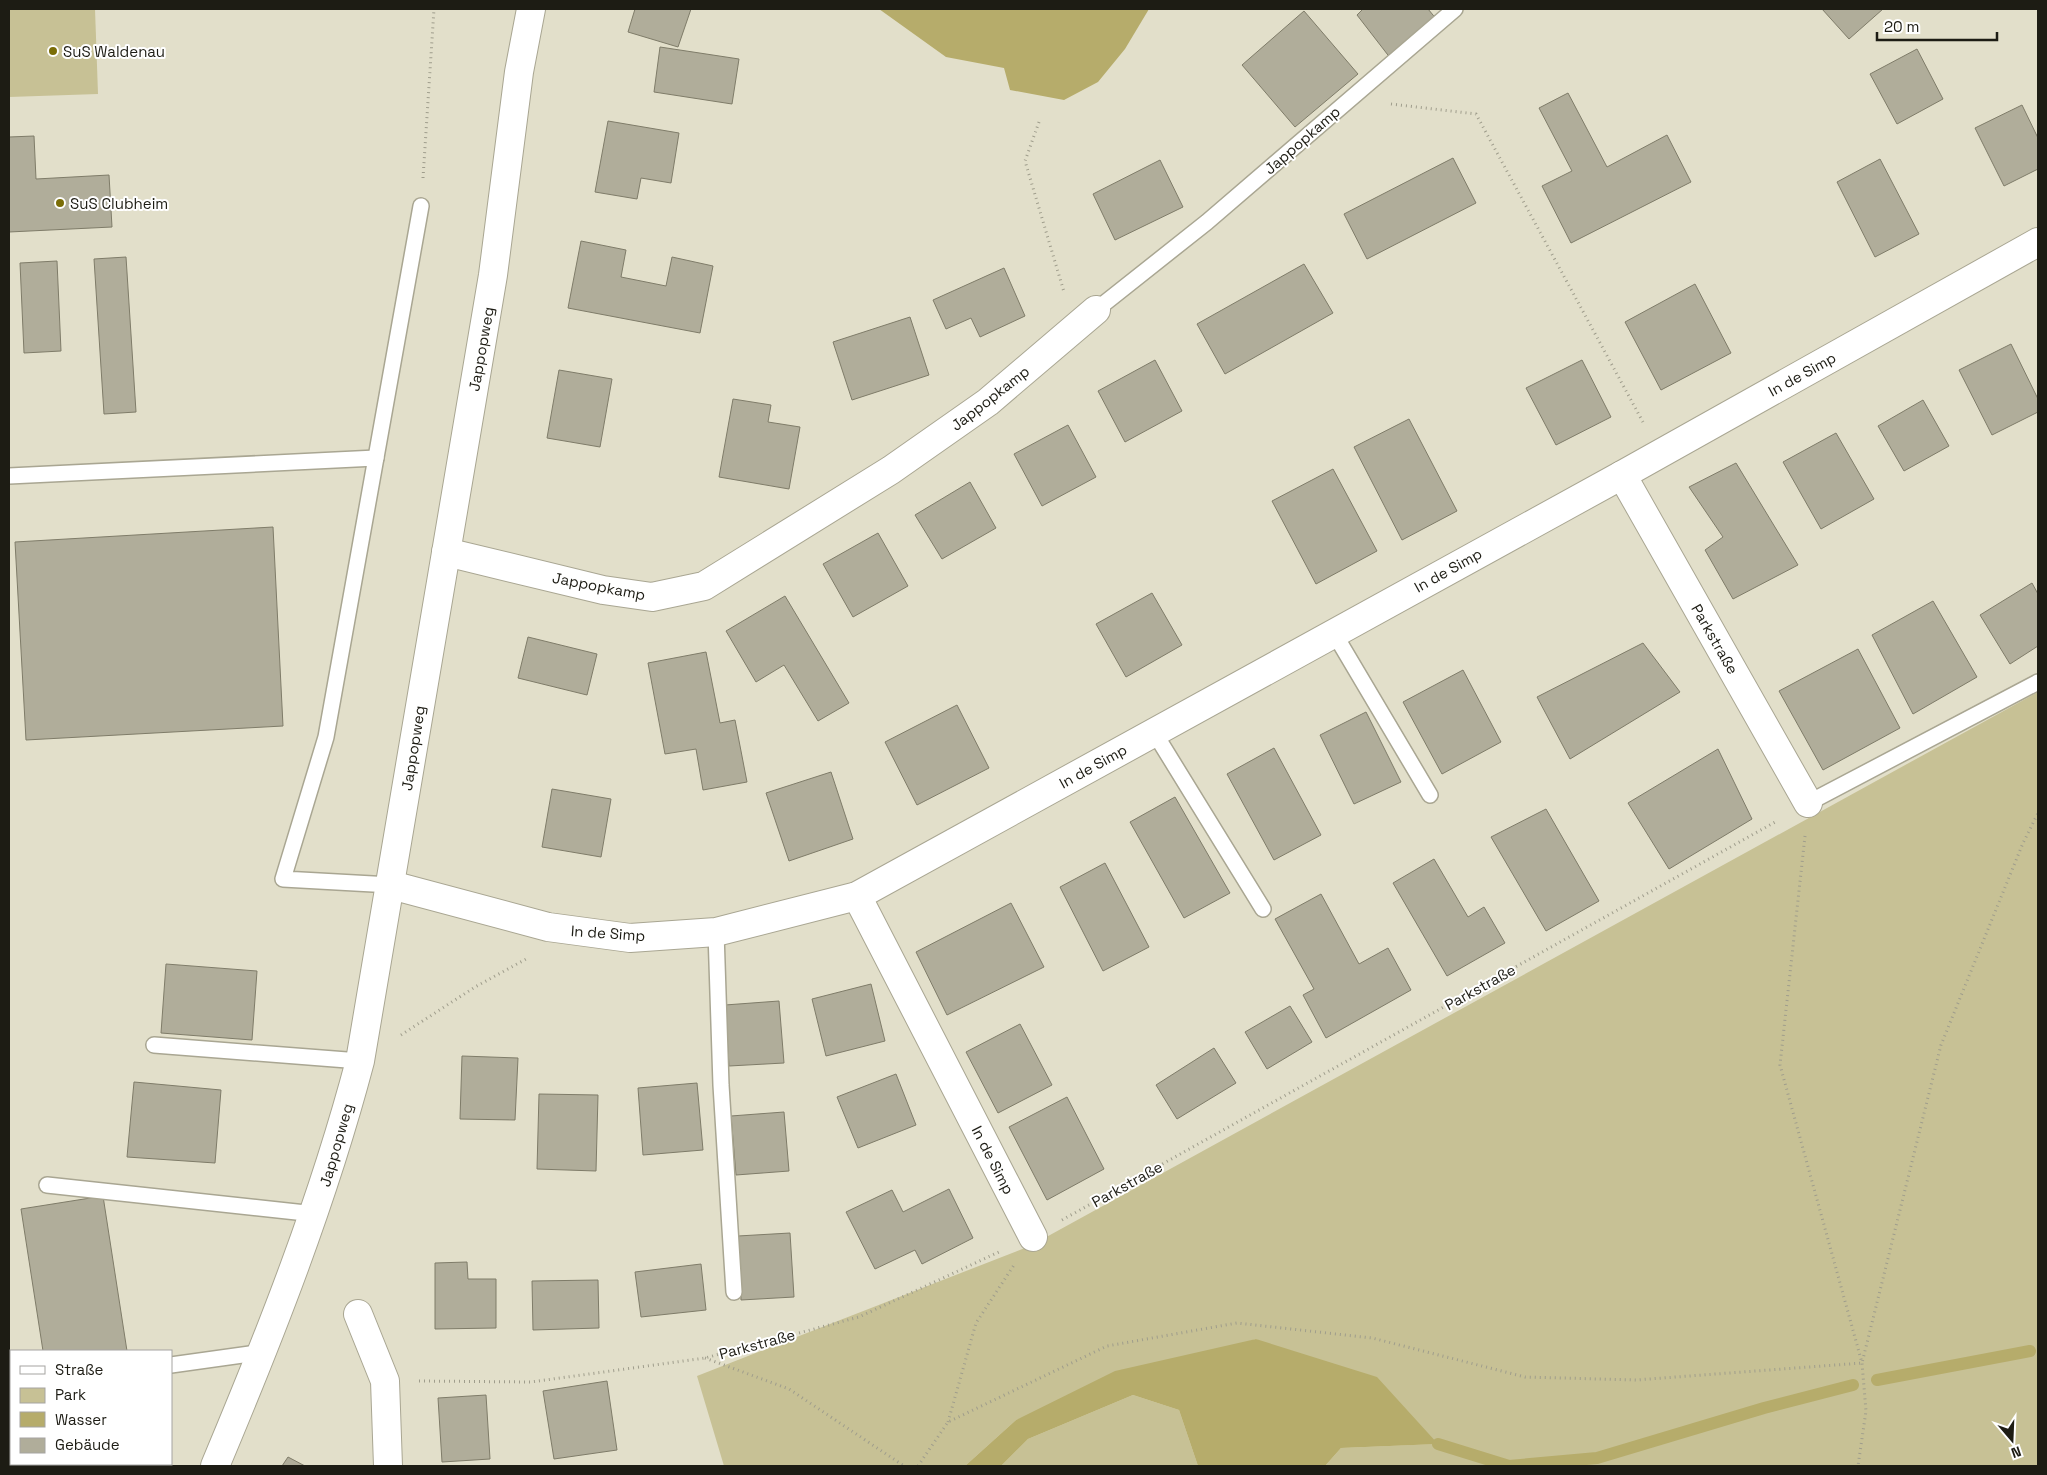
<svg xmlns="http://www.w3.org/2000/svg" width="2047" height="1475" font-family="'Space Grotesk',sans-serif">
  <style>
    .green { fill: #c7c195 }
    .water { fill: #b6ac6b }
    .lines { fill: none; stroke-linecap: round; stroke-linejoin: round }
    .stream { stroke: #b6ac6b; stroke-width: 12 }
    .building { fill: #b0ad9a; stroke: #7f7c69 }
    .lane-casing { stroke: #a9a692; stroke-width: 18 }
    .street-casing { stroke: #a9a692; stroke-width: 30 }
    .secondary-casing { stroke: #a9a692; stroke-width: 30 }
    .path { stroke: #9f9d8c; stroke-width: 3; stroke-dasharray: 1 4; stroke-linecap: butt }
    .lane { stroke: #fff; stroke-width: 15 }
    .street { stroke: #fff; stroke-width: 28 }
    .secondary { stroke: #fff; stroke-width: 28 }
    .poi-dot { fill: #7a6d07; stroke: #fff; stroke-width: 2 }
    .labels { text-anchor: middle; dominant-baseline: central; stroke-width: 4; stroke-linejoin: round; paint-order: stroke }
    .poi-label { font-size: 15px; fill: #1d1c14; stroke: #fff; text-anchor: start }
    .street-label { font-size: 15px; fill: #1d1c14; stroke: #fff }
  </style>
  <rect width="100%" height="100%" fill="#e2dfca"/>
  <g class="green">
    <path d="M 9,9 L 95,9 L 98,94 L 9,97 Z"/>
    <path d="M 2038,692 L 2038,1466 L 1325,1466 L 1341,1448 L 1437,1444 L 1256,1339 L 1016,1420 L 965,1466 L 724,1466 L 697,1376 L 1030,1246 Z"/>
    <path d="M 1133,1395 L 1179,1410 L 1198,1466 L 1001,1466 L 1028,1439 Z"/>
  </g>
  <g class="water">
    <path d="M 879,9 L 1149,9 L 1125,49 L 1098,82 L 1064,100 L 1010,90 L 1004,68 L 946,57 Z"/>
    <path d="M 1256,1339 L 1377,1377 L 1438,1444 L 1341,1448 L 1325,1466 L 1198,1466 L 1179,1410 L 1133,1395 L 1028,1439 L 1001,1466 L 965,1466 L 1016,1420 L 1115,1371 Z"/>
  </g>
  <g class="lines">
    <g class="stream">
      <path d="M 1877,1380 L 2030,1351"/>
      <path d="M 1438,1444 L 1509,1466 L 1597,1458 L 1764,1408 L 1853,1385"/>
    </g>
  </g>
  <g class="building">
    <path d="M 635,9 L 691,9 L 678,47 L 628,32 Z"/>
    <path d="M 1363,9 L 1428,9 L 1438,21 L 1391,59 L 1357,15 Z"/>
    <path d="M 1822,9 L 1883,9 L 1849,39 Z"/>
    <path d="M 1304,11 L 1358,74 L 1295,127 L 1242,65 Z"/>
    <path d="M 660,47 L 739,59 L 732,104 L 654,92 Z"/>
    <path d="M 1917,49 L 1943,99 L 1897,124 L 1870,74 Z"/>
    <path d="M 1568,93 L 1607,167 L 1667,135 L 1691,182 L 1571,243 L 1542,186 L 1572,171 L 1539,108 Z"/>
    <path d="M 2022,105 L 2038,138 L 2038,169 L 2004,186 L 1975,128 Z"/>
    <path d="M 608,121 L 679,133 L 671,183 L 641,178 L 637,199 L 595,192 Z"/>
    <path d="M 34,136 L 36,179 L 109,175 L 112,227 L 9,232 L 9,137 Z"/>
    <path d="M 1453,158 L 1476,203 L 1367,259 L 1344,214 Z"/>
    <path d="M 1880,159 L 1919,234 L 1875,257 L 1837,182 Z"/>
    <path d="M 1160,160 L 1183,207 L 1115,240 L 1093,194 Z"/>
    <path d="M 581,241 L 626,250 L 621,277 L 666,286 L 672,257 L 713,266 L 700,333 L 568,308 Z"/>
    <path d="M 126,257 L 136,412 L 104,414 L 94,259 Z"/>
    <path d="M 57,261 L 61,351 L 24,353 L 20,263 Z"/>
    <path d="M 1304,264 L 1333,313 L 1225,374 L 1197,324 Z"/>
    <path d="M 1004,268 L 1025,316 L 980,337 L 971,318 L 946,329 L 933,300 Z"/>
    <path d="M 1695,284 L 1731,353 L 1661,390 L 1625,322 Z"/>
    <path d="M 910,317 L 929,375 L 852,400 L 833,342 Z"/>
    <path d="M 2011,344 L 2038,399 L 2038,412 L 1992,435 L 1959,370 Z"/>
    <path d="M 1155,360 L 1182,411 L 1125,442 L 1098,391 Z"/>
    <path d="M 1582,360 L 1611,417 L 1556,445 L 1526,388 Z"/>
    <path d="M 559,370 L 612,379 L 600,447 L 547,438 Z"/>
    <path d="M 733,399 L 771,405 L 768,422 L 800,427 L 789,489 L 719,477 Z"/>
    <path d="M 1923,400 L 1949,446 L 1904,471 L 1878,426 Z"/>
    <path d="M 1409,419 L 1457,511 L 1402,540 L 1354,447 Z"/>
    <path d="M 1068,425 L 1096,477 L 1042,506 L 1014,454 Z"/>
    <path d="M 1836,433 L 1874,499 L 1821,529 L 1783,462 Z"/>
    <path d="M 1736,463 L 1798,565 L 1733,599 L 1705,550 L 1723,537 L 1689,487 Z"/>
    <path d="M 1333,469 L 1377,551 L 1316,584 L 1272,501 Z"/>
    <path d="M 970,482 L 996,528 L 942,559 L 915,515 Z"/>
    <path d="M 273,527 L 283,726 L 26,740 L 15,542 Z"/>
    <path d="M 878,533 L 908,586 L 853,617 L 823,564 Z"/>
    <path d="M 2032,583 L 2038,594 L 2038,646 L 2010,664 L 1980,615 Z"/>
    <path d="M 1152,593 L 1182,645 L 1126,677 L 1096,624 Z"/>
    <path d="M 785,596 L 849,703 L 818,721 L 784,665 L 756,682 L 726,631 Z"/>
    <path d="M 1933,601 L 1977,677 L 1913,714 L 1872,635 Z"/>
    <path d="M 528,637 L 597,654 L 587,695 L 518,678 Z"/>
    <path d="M 1643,643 L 1680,692 L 1570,759 L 1537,697 Z"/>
    <path d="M 1858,649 L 1900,728 L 1823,770 L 1779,691 Z"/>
    <path d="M 706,652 L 720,723 L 735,720 L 747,782 L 703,790 L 696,749 L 665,754 L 648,663 Z"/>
    <path d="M 1463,670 L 1501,742 L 1442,774 L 1403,702 Z"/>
    <path d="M 957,705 L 989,768 L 917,805 L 885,742 Z"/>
    <path d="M 1366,712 L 1401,782 L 1354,804 L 1320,735 Z"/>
    <path d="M 1274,748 L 1321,835 L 1274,860 L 1227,774 Z"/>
    <path d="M 1718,749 L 1752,819 L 1669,869 L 1628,803 Z"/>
    <path d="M 831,772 L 853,839 L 789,861 L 766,793 Z"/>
    <path d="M 552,789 L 611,799 L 601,857 L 542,847 Z"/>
    <path d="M 1175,797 L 1230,893 L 1184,918 L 1130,822 Z"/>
    <path d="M 1546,809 L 1599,901 L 1546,931 L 1491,837 Z"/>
    <path d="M 1434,859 L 1468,917 L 1484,907 L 1505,943 L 1447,976 L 1393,883 Z"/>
    <path d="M 1105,863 L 1149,947 L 1103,971 L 1060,887 Z"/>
    <path d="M 1321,894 L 1359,964 L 1388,948 L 1411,990 L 1326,1038 L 1303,995 L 1314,989 L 1275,919 Z"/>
    <path d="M 1011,903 L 1044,967 L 947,1015 L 916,952 Z"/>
    <path d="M 166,964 L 257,971 L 252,1040 L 161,1033 Z"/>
    <path d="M 871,984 L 885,1041 L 826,1056 L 812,999 Z"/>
    <path d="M 779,1001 L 784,1063 L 729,1066 L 725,1005 Z"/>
    <path d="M 1290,1006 L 1312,1042 L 1267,1069 L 1245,1032 Z"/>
    <path d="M 1020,1024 L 1052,1085 L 998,1113 L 966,1052 Z"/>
    <path d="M 1214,1048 L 1236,1083 L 1177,1119 L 1156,1085 Z"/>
    <path d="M 462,1056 L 518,1058 L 515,1120 L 460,1119 Z"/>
    <path d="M 896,1074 L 916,1125 L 858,1148 L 837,1097 Z"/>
    <path d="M 134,1082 L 221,1090 L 215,1163 L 127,1157 Z"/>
    <path d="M 697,1083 L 703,1150 L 643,1155 L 638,1088 Z"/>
    <path d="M 539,1094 L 598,1095 L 596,1171 L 537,1169 Z"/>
    <path d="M 1067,1097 L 1104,1169 L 1047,1200 L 1009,1127 Z"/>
    <path d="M 784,1112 L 789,1171 L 736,1175 L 731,1116 Z"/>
    <path d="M 949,1189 L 973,1238 L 922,1264 L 915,1250 L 875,1269 L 846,1212 L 892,1190 L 903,1212 Z"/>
    <path d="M 103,1196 L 127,1351 L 43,1351 L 21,1209 Z"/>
    <path d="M 790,1233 L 794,1297 L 741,1300 L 738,1236 Z"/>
    <path d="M 467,1262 L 468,1279 L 496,1279 L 496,1328 L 435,1329 L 435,1263 Z"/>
    <path d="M 701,1264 L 706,1310 L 641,1317 L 635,1272 Z"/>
    <path d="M 598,1280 L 599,1328 L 533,1330 L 532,1281 Z"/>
    <path d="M 607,1381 L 617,1450 L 554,1459 L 543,1391 Z"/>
    <path d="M 486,1395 L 490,1459 L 442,1462 L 438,1398 Z"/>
    <path d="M 288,1457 L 305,1466 L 282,1466 Z"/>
    <path d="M 29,1464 L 121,1464 L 120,1466 L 28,1466 Z"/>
  </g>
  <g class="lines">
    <g class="lane-casing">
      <g id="lane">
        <path d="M 1096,310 L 1207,222 L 1455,9"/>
        <path d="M 9,476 L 376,458"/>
        <path d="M 1334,633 L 1430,795"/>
        <path d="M 1154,732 L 1263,909"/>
        <path d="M 1808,803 L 2038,682"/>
        <path d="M 391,885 L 283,879 L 326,737 L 421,206"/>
        <path d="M 716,932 L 721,1085 L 734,1292"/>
        <path d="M 154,1045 L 360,1061"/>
        <path d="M 47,1185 L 315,1214"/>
        <path d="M 171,1365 L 264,1352"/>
      </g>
    </g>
    <g class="street-casing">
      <g id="street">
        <path d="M 1622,475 L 1808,803"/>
        <path d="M 446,552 L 603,590 L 652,597 L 704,586 L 891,470 L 988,402 L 1096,310"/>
        <path d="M 391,885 L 548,927 L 630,938 L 716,932 L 857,896 L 1622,475 L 2038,242"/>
        <path d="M 857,896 L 1033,1237"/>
        <path d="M 358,1314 L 385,1381 L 388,1466"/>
      </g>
    </g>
    <g class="secondary-casing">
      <path id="secondary" d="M 215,1466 C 271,1333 323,1201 360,1061 L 493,275 L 519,72 L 531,9"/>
    </g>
    <g class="path">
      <path d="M 1391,104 L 1476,114 L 1644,424"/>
      <path d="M 1039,122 L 1025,161 L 1064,292"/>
      <path d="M 423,178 L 434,9"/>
      <path d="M 1805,836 L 1780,1065 L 1862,1363 L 1866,1411 L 1858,1466"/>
      <path d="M 401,1035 L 475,987 L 528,958"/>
      <path d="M 1062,1220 L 1777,821"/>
      <path d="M 705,1358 L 789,1389 L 904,1466"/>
      <path d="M 419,1381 L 531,1382 L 705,1358 L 859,1317 L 1001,1251"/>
      <path d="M 948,1422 L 976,1323 L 1014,1265"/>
      <path d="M 918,1466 L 948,1422 L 1107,1346 L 1237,1323 L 1372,1338 L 1525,1377 L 1636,1380 L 1862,1363 L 1941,1045 L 2023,843 L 2038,813"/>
    </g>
    <use href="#lane" class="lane"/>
    <use href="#street" class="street"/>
    <use href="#secondary" class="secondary"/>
  </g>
  <g class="poi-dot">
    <circle cx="53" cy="51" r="5"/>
    <circle cx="60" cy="203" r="5"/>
  </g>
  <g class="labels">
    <g class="poi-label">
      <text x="63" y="51">SuS Waldenau</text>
      <text x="70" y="203">SuS Clubheim</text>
    </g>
    <g class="street-label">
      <text transform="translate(1302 140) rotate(-41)">Jappopkamp</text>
      <text transform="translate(481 349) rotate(-80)">Jappopweg</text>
      <text transform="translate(1802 374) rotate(-29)">In de Simp</text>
      <text transform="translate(990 398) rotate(-38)">Jappopkamp</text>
      <text transform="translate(1448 570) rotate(-29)">In de Simp</text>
      <text transform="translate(599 586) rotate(11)">Jappopkamp</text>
      <text transform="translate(1715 639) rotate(60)">Parkstraße</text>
      <text transform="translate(413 748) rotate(-81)">Jappopweg</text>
      <text transform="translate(1093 766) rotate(-29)">In de Simp</text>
      <text transform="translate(608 933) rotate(4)">In de Simp</text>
      <text transform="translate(1480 987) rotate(-29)">Parkstraße</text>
      <text transform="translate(336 1145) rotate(-74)">Jappopweg</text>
      <text transform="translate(993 1160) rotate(63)">In de Simp</text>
      <text transform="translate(1127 1184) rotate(-29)">Parkstraße</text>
      <text transform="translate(757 1344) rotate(-15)">Parkstraße</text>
    </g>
  </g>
  <rect width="2047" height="1475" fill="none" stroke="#1d1c14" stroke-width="20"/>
  <rect x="10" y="1350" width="162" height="115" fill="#ffffff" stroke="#a5a4a1"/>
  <rect x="20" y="1366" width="25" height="8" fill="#ffffff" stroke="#a5a4a1"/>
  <text x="55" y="1375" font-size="15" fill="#1d1c14">Straße</text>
  <rect x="20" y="1388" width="25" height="15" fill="#c7c195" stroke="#a5a4a1"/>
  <text x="55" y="1400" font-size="15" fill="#1d1c14">Park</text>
  <rect x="20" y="1412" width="25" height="15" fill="#b6ac6b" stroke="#a5a4a1"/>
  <text x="55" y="1425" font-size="15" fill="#1d1c14">Wasser</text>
  <rect x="20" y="1438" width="25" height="15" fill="#b0ad9a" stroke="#a5a4a1"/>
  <text x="55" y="1450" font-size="15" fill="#1d1c14">Gebäude</text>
  <g transform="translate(2012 1440) rotate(161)" stroke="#ffffff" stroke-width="4" paint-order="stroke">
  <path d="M0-4L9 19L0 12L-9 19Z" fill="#1d1c14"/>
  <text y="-8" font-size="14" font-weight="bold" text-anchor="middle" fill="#1d1c14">N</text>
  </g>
  <path d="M1877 32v8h120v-8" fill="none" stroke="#1d1c14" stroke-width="2.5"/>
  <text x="1884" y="32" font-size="15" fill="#1d1c14" stroke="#ffffff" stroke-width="4" paint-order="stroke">20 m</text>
</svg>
